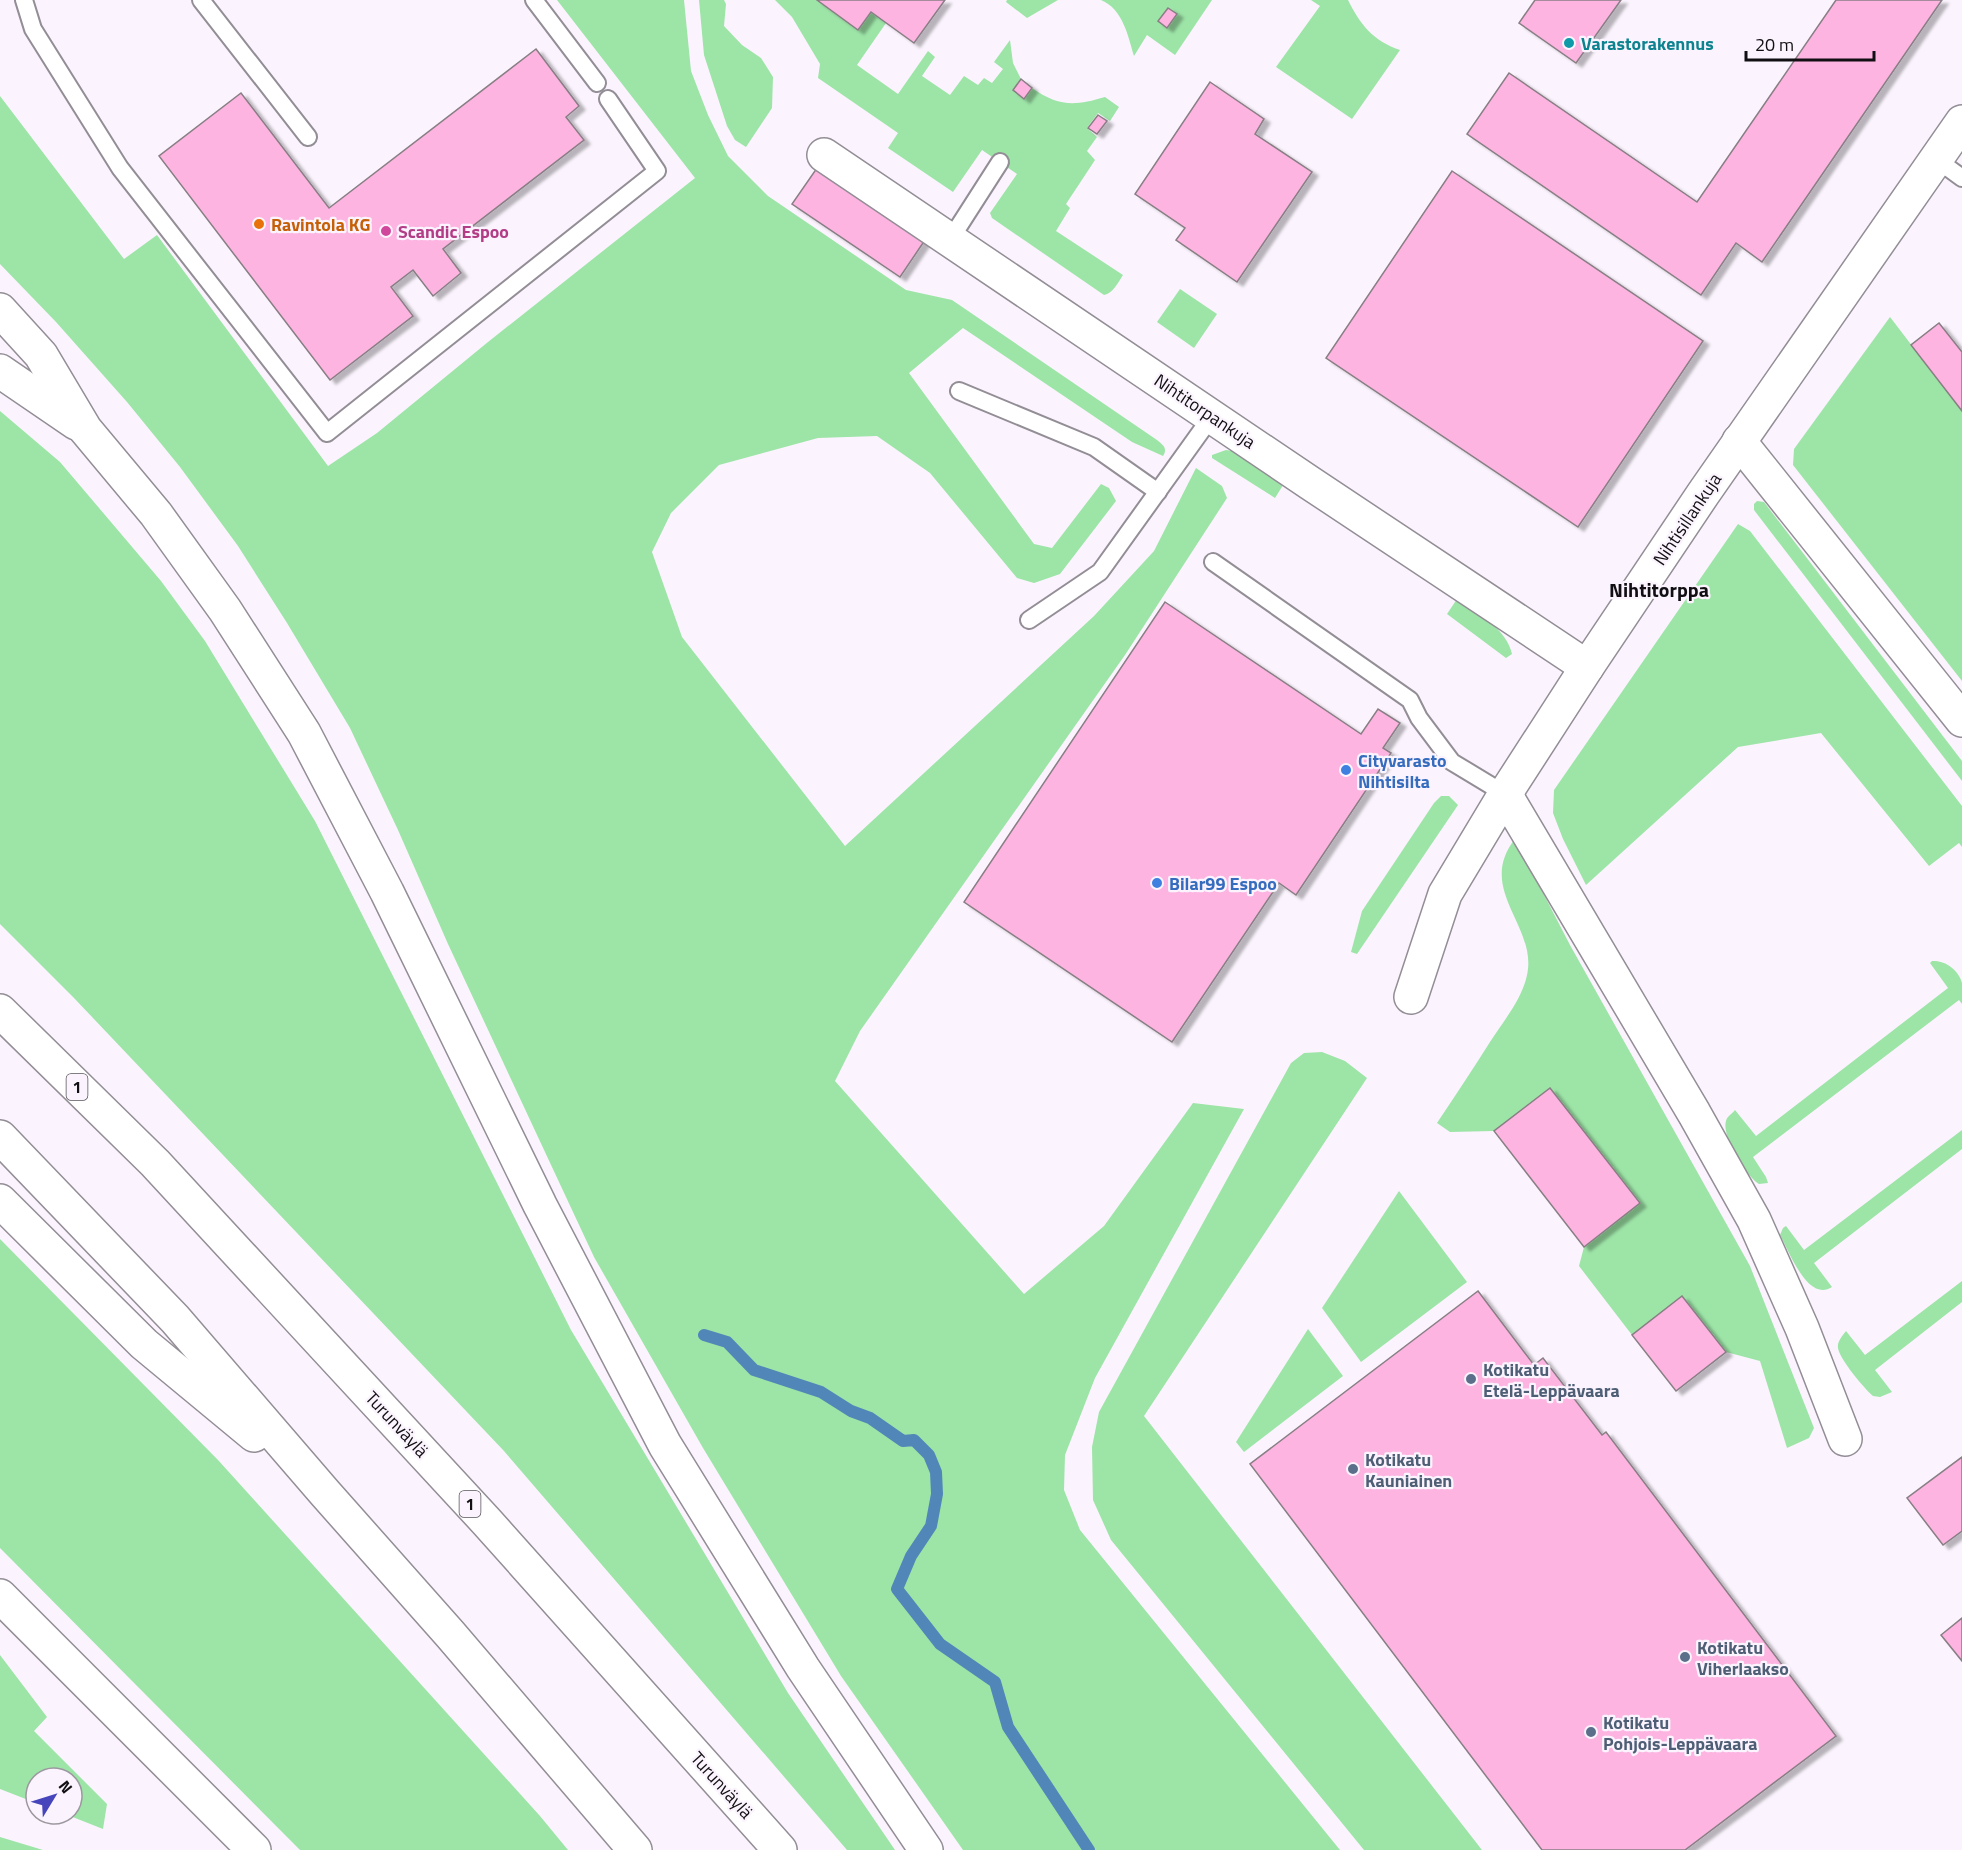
<svg xmlns="http://www.w3.org/2000/svg" width="1962" height="1850" font-family="'Titillium Web',sans-serif">
  <style>
    .green { fill: #9de4a7 }
    .lines { fill: none; stroke-linecap: round; stroke-linejoin: round }
    .stream { stroke: #5187b8; stroke-width: 12 }
    .building { fill: #fdb4e1; stroke: #887e84; stroke-width: 1.5; filter: url(#shadow) }
    .service-casing { stroke: #938d96; stroke-width: 20 }
    .minor-casing { stroke: #938d96; stroke-width: 36 }
    .motorway-casing { stroke: #938d96; stroke-width: 36 }
    .service { stroke: #fff; stroke-width: 16 }
    .minor { stroke: #fff; stroke-width: 33 }
    .motorway { stroke: #fff; stroke-width: 33 }
    .culture-dot { fill: #0f9aa8; stroke: #fbf4fe; stroke-width: 2 }
    .food-dot { fill: #e8710a; stroke: #fbf4fe; stroke-width: 2 }
    .hotel-dot { fill: #d1479c; stroke: #fbf4fe; stroke-width: 2 }
    .shop-dot { fill: #3f7fe0; stroke: #fbf4fe; stroke-width: 2 }
    .service-dot { fill: #5c6f8a; stroke: #fbf4fe; stroke-width: 2 }
    .labels { text-anchor: middle; dominant-baseline: central; stroke-width: 4.5; stroke-linejoin: round; paint-order: stroke }
    .shield { fill: #fbf4fe; stroke: #575459; stroke-width: 1.5 }
    .shield-label { font-size: 16px; font-weight: bold; fill: #110f12 }
    .culture-label { font-size: 18px; font-weight: bold; fill: #0d838f; stroke: #fbf4fe; text-anchor: start }
    .food-label { font-size: 18px; font-weight: bold; fill: #c56008; stroke: #fbf4fe; text-anchor: start }
    .hotel-label { font-size: 18px; font-weight: bold; fill: #b23c85; stroke: #fbf4fe; text-anchor: start }
    .street-label { font-size: 18px; fill: #110f12; stroke: #fbf4fe }
    .shop-label { font-size: 18px; font-weight: bold; fill: #366cbe; stroke: #fbf4fe; text-anchor: start }
    .service-label { font-size: 18px; font-weight: bold; fill: #4e5e75; stroke: #fbf4fe; text-anchor: start }
    .neighbourhood-label { font-size: 20px; font-weight: bold; fill: #110f12; stroke: #fbf4fe }
  </style>
  <defs>
    <filter id="shadow"><feDropShadow dx="6" dy="4" stdDeviation="1.5" flood-color="#0004"/></filter>
  </defs>
  <rect width="100%" height="100%" fill="#fbf4fe"/>
  <g class="green">
    <path d="M 557,0 L 684,0 L 691,71 L 708,115 L 728,156 L 768,196 L 906,290 L 952,300 L 1157,440 C 1163,445 1168,448 1163,456 L 1132,442 L 963,328 L 909,373 L 1034,544 L 1052,548 L 1101,484 L 1109,488 L 1116,501 L 1060,574 L 1034,583 L 1017,578 L 930,473 L 877,436 L 818,438 L 719,465 L 671,513 L 652,552 L 682,637 L 845,846 L 1094,616 L 1154,551 L 1196,468 L 1222,486 L 1227,498 L 1125,655 L 860,1031 L 835,1081 L 1024,1294 L 1104,1226 L 1193,1103 L 1244,1109 L 1095,1378 L 1065,1455 L 1064,1490 L 1080,1530 L 1340,1850 L 963,1850 L 841,1676 L 703,1448 L 594,1257 L 448,944 L 398,830 L 350,728 L 287,623 L 238,546 L 180,467 L 127,402 L 56,322 L 0,264 L 0,96 L 124,259 L 157,235 L 328,466 L 377,433 L 488,342 L 695,178 Z"/>
    <path d="M 699,0 L 724,0 L 726,4 L 724,26 L 742,45 L 761,58 L 773,77 L 772,108 L 746,147 L 735,140 L 727,126 L 704,55 Z"/>
    <path d="M 775,0 L 817,0 L 858,30 L 871,12 L 886,23 L 857,65 L 898,94 L 928,51 L 935,57 L 922,76 L 950,95 L 964,76 L 978,85 L 984,78 L 992,83 L 1003,69 L 994,62 L 1010,40 L 1013,63 L 1021,79 L 1013,90 L 1024,99 L 1032,88 C 1059,107 1075,106 1105,97 L 1119,107 L 1110,121 L 1098,113 L 1087,128 L 1097,137 L 1087,151 L 1095,160 L 1066,204 L 1070,208 L 1056,231 L 1123,275 C 1118,283 1113,293 1104,295 L 992,218 L 990,213 L 1017,174 L 982,150 L 953,192 L 888,148 L 898,133 L 818,78 L 820,64 L 792,17 Z"/>
    <path d="M 1007,0 L 1058,0 L 1027,18 L 1006,2 Z"/>
    <path d="M 1101,0 L 1212,0 L 1175,55 L 1147,35 L 1134,56 C 1128,36 1123,9 1101,0 Z"/>
    <path d="M 1311,0 L 1348,0 C 1360,24 1373,41 1400,50 L 1352,119 L 1276,67 L 1320,6 Z"/>
    <path d="M 1180,289 L 1217,314 L 1194,348 L 1157,322 Z"/>
    <path d="M 1890,317 L 1962,411 L 1962,681 L 1793,465 L 1794,449 Z"/>
    <path d="M 0,411 L 60,462 L 161,581 L 205,641 L 315,821 L 571,1330 L 788,1693 L 895,1850 L 847,1850 L 504,1451 L 74,998 L 0,924 Z"/>
    <path d="M 1226,450 L 1239,452 L 1285,482 L 1275,498 L 1212,458 L 1212,455 Z"/>
    <path d="M 1757,501 L 1764,502 L 1962,761 L 1962,781 L 1754,510 L 1754,504 Z"/>
    <path d="M 1738,524 L 1750,531 L 1962,806 L 1962,847 L 1959,843 L 1929,866 L 1821,733 L 1738,747 L 1586,885 L 1563,839 L 1553,813 L 1554,790 Z"/>
    <path d="M 1457,599 C 1476,612 1507,629 1512,654 L 1506,658 L 1447,614 Z"/>
    <path d="M 1441,796 L 1449,796 L 1458,805 L 1357,954 L 1351,952 L 1362,911 L 1434,803 Z"/>
    <path d="M 1515,839 L 1570,945 L 1750,1266 L 1814,1428 L 1809,1438 L 1787,1448 L 1760,1361 L 1726,1352 L 1632,1335 L 1579,1266 L 1584,1247 L 1640,1203 L 1550,1088 L 1494,1131 L 1450,1132 L 1437,1123 C 1455,1096 1473,1069 1490,1042 C 1504,1020 1525,996 1528,969 C 1533,923 1477,887 1515,839 Z"/>
    <path d="M 1932,961 C 1945,960 1959,970 1962,983 C 1962,989 1962,998 1962,1004 L 1959,1000 L 1753,1157 L 1766,1177 L 1768,1183 L 1759,1184 C 1747,1177 1721,1136 1726,1121 C 1727,1116 1732,1114 1735,1110 L 1756,1136 L 1948,988 L 1930,963 Z"/>
    <path d="M 1322,1052 L 1345,1061 L 1367,1078 L 1144,1416 L 1482,1850 L 1364,1850 L 1111,1540 L 1093,1500 L 1092,1447 L 1099,1412 L 1291,1063 L 1304,1053 Z"/>
    <path d="M 1962,1130 L 1962,1149 L 1814,1263 L 1832,1287 C 1808,1303 1789,1251 1780,1235 L 1783,1228 L 1786,1226 L 1804,1250 Z"/>
    <path d="M 1399,1191 L 1467,1282 L 1361,1362 L 1322,1308 Z"/>
    <path d="M 0,1239 L 218,1460 L 540,1816 L 568,1850 L 300,1850 L 0,1548 Z"/>
    <path d="M 1962,1281 L 1962,1302 L 1875,1370 L 1892,1392 L 1880,1397 L 1873,1396 C 1864,1388 1840,1360 1838,1348 C 1837,1342 1842,1336 1846,1331 L 1865,1355 Z"/>
    <path d="M 1308,1329 L 1343,1376 L 1244,1452 L 1236,1442 Z"/>
    <path d="M 0,1655 L 47,1717 L 34,1731 L 107,1804 L 103,1829 L 65,1814 L 72,1814 L 72,1778 L 36,1778 L 36,1803 L 0,1789 Z"/>
    <path d="M 0,1837 L 43,1850 L 0,1850 Z"/>
  </g>
  <g class="lines">
    <path class="stream" d="M 704,1335 L 727,1342 L 754,1370 L 821,1392 L 851,1411 L 870,1418 L 903,1441 L 914,1440 L 929,1455 L 936,1472 L 937,1494 L 931,1526 L 911,1556 L 897,1589 L 940,1644 L 995,1682 L 1008,1727 L 1089,1850"/>
  </g>
  <g class="building">
    <path d="M 817,0 L 945,0 L 914,43 L 871,12 L 858,30 Z"/>
    <path d="M 1535,0 L 1621,0 L 1576,63 L 1519,23 Z"/>
    <path d="M 1836,0 L 1942,0 L 1762,262 L 1736,243 L 1701,295 L 1467,134 L 1509,73 L 1697,202 Z"/>
    <path d="M 1168,8 L 1177,14 L 1167,28 L 1158,21 Z"/>
    <path d="M 536,49 L 579,106 L 566,117 L 584,140 L 443,249 L 461,273 L 433,296 L 413,270 L 391,287 L 413,316 L 330,380 L 159,156 L 241,93 L 329,208 Z"/>
    <path d="M 1021,79 L 1032,88 L 1024,99 L 1013,90 Z"/>
    <path d="M 1210,82 L 1264,119 L 1255,134 L 1312,172 L 1237,282 L 1176,240 L 1185,228 L 1135,194 Z"/>
    <path d="M 1098,115 L 1107,121 L 1097,134 L 1088,128 Z"/>
    <path d="M 817,168 L 925,240 L 900,277 L 792,204 Z"/>
    <path d="M 1452,171 L 1703,341 L 1578,527 L 1326,358 Z"/>
    <path d="M 1939,323 L 1962,352 L 1962,411 L 1911,345 Z"/>
    <path d="M 1165,602 L 1361,734 L 1378,709 L 1400,723 L 1383,748 L 1391,753 L 1296,895 L 1279,883 L 1172,1042 L 964,902 Z"/>
    <path d="M 1550,1088 L 1640,1203 L 1584,1247 L 1494,1131 Z"/>
    <path d="M 1478,1291 L 1534,1365 L 1543,1358 L 1602,1435 L 1606,1432 L 1836,1736 L 1685,1850 L 1542,1850 L 1250,1464 Z"/>
    <path d="M 1682,1296 L 1726,1352 L 1676,1391 L 1632,1335 Z"/>
    <path d="M 1962,1457 L 1962,1531 L 1943,1545 L 1907,1498 Z"/>
    <path d="M 1962,1618 L 1962,1661 L 1941,1635 Z"/>
  </g>
  <g class="lines">
    <g class="service-casing">
      <g id="service">
        <path d="M 24,0 L 33,29 L 120,168 L 327,433 L 657,171 L 608,99"/>
        <path d="M 201,0 L 308,137"/>
        <path d="M 534,0 L 597,83"/>
        <path d="M 1936,159 L 1962,178"/>
        <path d="M 950,240 L 1000,162"/>
        <path d="M 959,391 L 1094,447 L 1158,492"/>
        <path d="M 1213,562 L 1410,700 L 1419,718 L 1452,762 L 1505,794"/>
        <path d="M 1029,620 L 1100,572 L 1212,416"/>
      </g>
    </g>
    <g class="minor-casing">
      <g id="minor">
        <path d="M 824,155 L 1310,483 L 1587,667"/>
        <path d="M 1739,441 L 1962,720"/>
        <path d="M 1505,794 L 1694,1113 L 1754,1220 L 1802,1328 L 1845,1439"/>
        <path d="M 1411,997 L 1445,894 L 1505,794 L 1587,667 L 1703,494 L 1962,122"/>
      </g>
    </g>
    <g class="motorway-casing">
      <g id="motorway">
        <path d="M 0,310 L 41,355 L 85,429 L 156,514 L 225,610 L 304,733 L 387,892 L 540,1205 L 665,1445 L 803,1668 L 926,1850"/>
        <path d="M 0,371 L 76,423"/>
        <path d="M 0,1011 L 155,1163 L 486,1521 L 780,1850"/>
        <path d="M 0,1137 L 175,1319 L 325,1493 L 450,1634 L 635,1850"/>
        <path d="M 0,1201 L 144,1344 L 254,1435"/>
        <path d="M 0,1596 L 254,1850"/>
      </g>
    </g>
    <use href="#service" class="service"/>
    <use href="#minor" class="minor"/>
    <use href="#motorway" class="motorway"/>
  </g>
  <circle class="culture-dot" cx="1569" cy="43" r="6"/>
  <circle class="food-dot" cx="259" cy="224" r="6"/>
  <circle class="hotel-dot" cx="386" cy="231" r="6"/>
  <g class="shop-dot">
    <circle cx="1346" cy="770" r="6"/>
    <circle cx="1157" cy="883" r="6"/>
  </g>
  <g class="service-dot">
    <circle cx="1471" cy="1379" r="6"/>
    <circle cx="1353" cy="1469" r="6"/>
    <circle cx="1685" cy="1657" r="6"/>
    <circle cx="1591" cy="1732" r="6"/>
  </g>
  <g class="labels">
    <g class="shield">
      <rect x="66.5" y="1074" width="21" height="26" rx="4.5"/>
      <rect x="459.5" y="1491" width="21" height="26" rx="4.5"/>
    </g>
    <g class="shield-label">
      <text x="77" y="1087">1</text>
      <text x="470" y="1504">1</text>
    </g>
    <g class="culture-label">
      <text x="1581" y="43">Varastorakennus</text>
    </g>
    <g class="food-label">
      <text x="271" y="224">Ravintola KG</text>
    </g>
    <g class="hotel-label">
      <text x="398" y="231">Scandic Espoo</text>
    </g>
    <g class="street-label">
      <text transform="translate(1205 411) rotate(34)">Nihtitorpankuja</text>
      <text transform="translate(1687 519) rotate(-56)">Nihtisillankuja</text>
      <text transform="translate(397 1424) rotate(47)">Turunväylä</text>
      <text transform="translate(722 1785) rotate(48)">Turunväylä</text>
    </g>
    <g class="shop-label">
      <text x="1358" y="760">Cityvarasto<tspan x="1358" dy="21">Nihtisilta</tspan></text>
      <text x="1169" y="883">Bilar99 Espoo</text>
    </g>
    <g class="service-label">
      <text x="1483" y="1369">Kotikatu<tspan x="1483" dy="21">Etelä-Leppävaara</tspan></text>
      <text x="1365" y="1459">Kotikatu<tspan x="1365" dy="21">Kauniainen</tspan></text>
      <text x="1697" y="1647">Kotikatu<tspan x="1697" dy="21">Viherlaakso</tspan></text>
      <text x="1603" y="1722">Kotikatu<tspan x="1603" dy="21">Pohjois-Leppävaara</tspan></text>
    </g>
    <g class="neighbourhood-label">
      <text x="1659" y="589">Nihtitorppa</text>
    </g>
  </g>
  <g transform="translate(54 1796) rotate(52)"><circle r="28" fill="#fbf4fe" stroke="#9d98a0" stroke-width="1.5"/>
  <path d="M0-4.5L10 22L0 15L-10 22Z" fill="#4645bb"/>
  <text y="-9" font-size="16" font-weight="bold" text-anchor="middle" fill="#110f12">N</text>
  </g>
  <path d="M1746 51v9h128v-9" fill="none" stroke="#110f12" stroke-width="3"/>
  <text x="1755" y="51" font-size="18" fill="#110f12" stroke="#fbf4fe" stroke-width="4.5" paint-order="stroke">20 m</text>
</svg>
